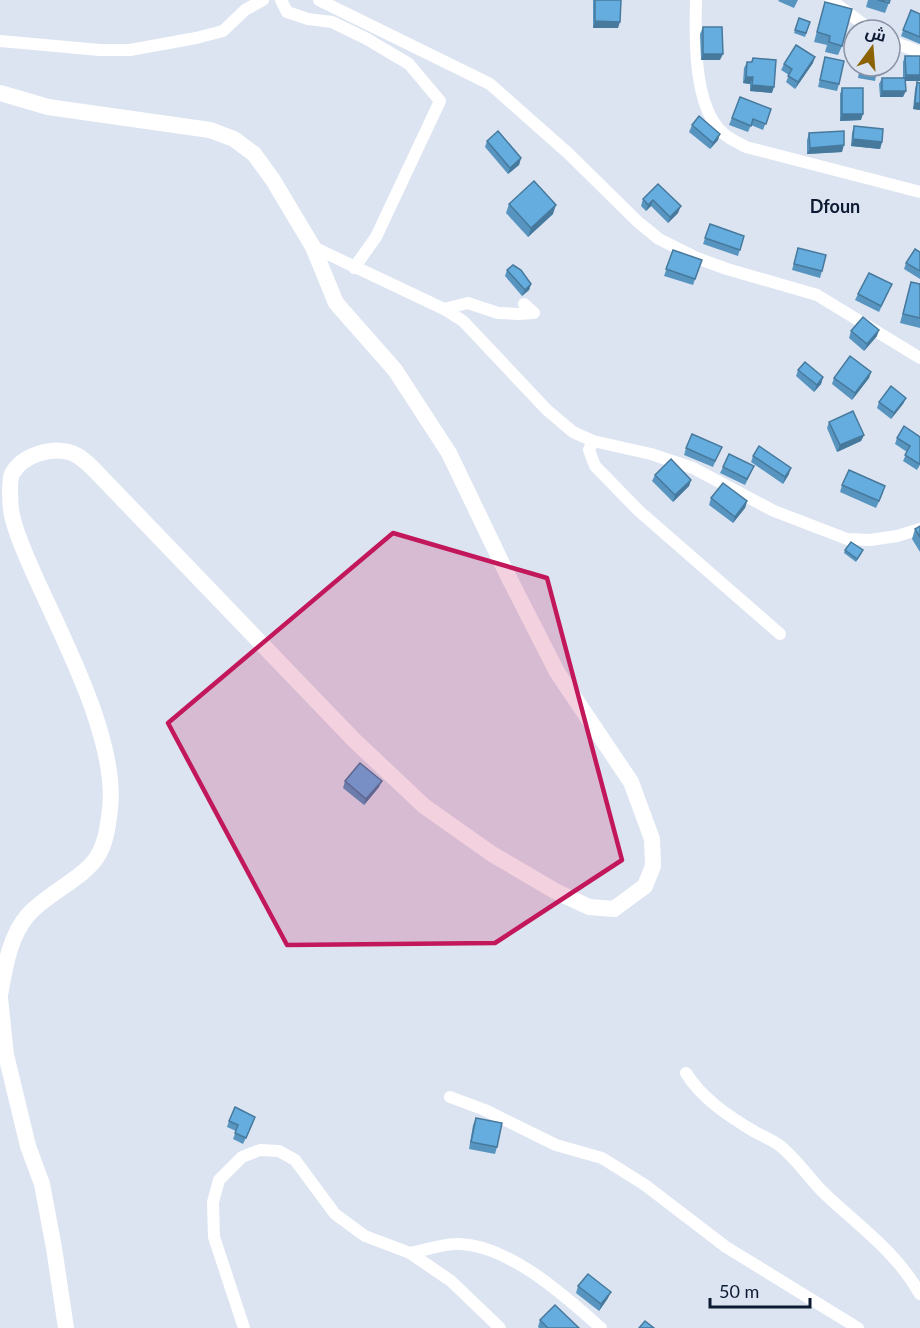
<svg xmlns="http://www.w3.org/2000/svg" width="920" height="1328" font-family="Lato,Cairo,sans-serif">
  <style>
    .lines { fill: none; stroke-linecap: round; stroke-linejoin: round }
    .minor { stroke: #fff; stroke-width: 12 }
    .tertiary { stroke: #fff; stroke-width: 16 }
    .wall { fill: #5795c0 }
    .shaded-wall { fill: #47799c }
    .building { fill: #65addf; stroke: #47799c; stroke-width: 1.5 }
    .marked { fill: #c2185b; fill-opacity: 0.2; stroke: #c2185b; stroke-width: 4.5; stroke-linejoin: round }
    .labels { text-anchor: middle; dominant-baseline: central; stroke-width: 4.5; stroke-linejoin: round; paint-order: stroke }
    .quarter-label { font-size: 18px; font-weight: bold; fill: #0c1a32; stroke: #dce4f2 }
  </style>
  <rect width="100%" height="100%" fill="#dce4f2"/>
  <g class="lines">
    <g class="minor">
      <path d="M 281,0 L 287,12 L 308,19 L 332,22 L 367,39 L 409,64 L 440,101 L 376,237 L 354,268"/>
      <path d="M 319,0 L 490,84 L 569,154 L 638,222 L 659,239 L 697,258 L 727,269 L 817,295 L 920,358"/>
      <path d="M 696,0 C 695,36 693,107 723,133 C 729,139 739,143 746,147 L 920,192"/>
      <path d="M 831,0 L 871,30"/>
      <path d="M 0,41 L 100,50 L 130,50 L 196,38 L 223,31 L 245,10 L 263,0"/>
      <path d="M 890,41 L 920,52"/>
      <path d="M 313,247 L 444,309 L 463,321 L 547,410 L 573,432 L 593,441 L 651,454 L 693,468 L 774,511 L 847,539 L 870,540 L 897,536 L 920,529"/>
      <path d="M 444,309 L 468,303 L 498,313 L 518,314 L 534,313 L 524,304"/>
      <path d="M 593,441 L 589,450 L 595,466 L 639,511 L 780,634"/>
      <path d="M 686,1073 C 702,1099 730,1117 755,1132 C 763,1136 772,1140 779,1145 C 796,1158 808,1177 823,1192 C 857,1225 896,1251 920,1294"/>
      <path d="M 450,1097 L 485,1110 L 556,1145 L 602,1158 L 645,1185 L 726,1247 L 858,1328"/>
      <path d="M 410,1253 C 426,1250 444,1243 460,1244 C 510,1246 565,1296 601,1328"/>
      <path d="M 244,1328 L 214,1237 L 213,1202 L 219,1180 L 242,1157 L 260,1150 L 279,1151 L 295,1160 L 335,1214 L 365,1236 L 410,1253 L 451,1281 L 500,1328"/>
    </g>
    <g class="tertiary">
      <path d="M 0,93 L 48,107 L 210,130 L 234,139 L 254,154 L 273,180 L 313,247 L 336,303 L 395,370 L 449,453 L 507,574 L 557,672 L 631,782 L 652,839 L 653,866 L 645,886 L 614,909 L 589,907 L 555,891 L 492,854 L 424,806 L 354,740 L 106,482 C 97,473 85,458 72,453 C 52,446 22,455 12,474 C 9,480 10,508 12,515 C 16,535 26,555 34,574 C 62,637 118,740 110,809 C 108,826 106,843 97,857 C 85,877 45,895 28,915 C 9,937 5,968 0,995"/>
      <path d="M 0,998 L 6,1055 L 28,1146 L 42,1184 L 54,1248 L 66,1328"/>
    </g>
  </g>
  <g class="wall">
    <path d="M 593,0 L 621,0 L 618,28 L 593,28 Z"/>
    <path d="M 779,0 L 798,0 L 794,8 L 778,1 Z"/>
    <path d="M 868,0 L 890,0 L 885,13 L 866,7 Z"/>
    <path d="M 825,2 L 842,46 L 838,55 L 825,52 L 827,45 L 814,42 Z"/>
    <path d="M 911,10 L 920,14 L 920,44 L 901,36 Z"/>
    <path d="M 799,18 L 810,22 L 805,37 L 794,33 Z"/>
    <path d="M 703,27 L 720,60 L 701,60 L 700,34 Z"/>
    <path d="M 905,56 L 920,56 L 905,81 L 903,97 L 880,97 L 879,84 L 882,78 L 903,78 L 903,62 Z"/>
    <path d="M 825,57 L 839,84 L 837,91 L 818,87 Z"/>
    <path d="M 753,58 L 772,93 L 750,91 L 750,84 L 743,83 L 744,68 L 747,62 L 751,62 Z"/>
    <path d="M 813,63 L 795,89 L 786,82 L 789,75 L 781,70 L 784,64 Z"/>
    <path d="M 860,66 L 878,66 L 875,81 L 858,78 Z"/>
    <path d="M 917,82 L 920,110 L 913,109 L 915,89 Z"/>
    <path d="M 842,88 L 861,120 L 840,121 L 840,94 Z"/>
    <path d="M 740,97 L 771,109 L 763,130 L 751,125 L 748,132 L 729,125 Z"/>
    <path d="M 692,125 L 718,140 L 710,149 L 689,132 Z"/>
    <path d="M 854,126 L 882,142 L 880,149 L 851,146 L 852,133 Z"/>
    <path d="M 809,133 L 842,152 L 807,154 L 807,140 Z"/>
    <path d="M 487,141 L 521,158 L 519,165 L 508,174 L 485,147 Z"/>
    <path d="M 658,184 L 678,213 L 668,223 L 651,206 L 646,211 L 641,206 L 643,199 Z"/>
    <path d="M 509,204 L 553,214 L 528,237 L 506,213 Z"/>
    <path d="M 710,224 L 744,236 L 738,256 L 703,244 Z"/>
    <path d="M 798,248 L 822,271 L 820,278 L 792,270 Z"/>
    <path d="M 673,250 L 702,260 L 693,285 L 664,276 Z"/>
    <path d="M 920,252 L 920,279 L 904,269 L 906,263 Z"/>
    <path d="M 507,270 L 531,284 L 529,290 L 522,296 L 505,276 Z"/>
    <path d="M 911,282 L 920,284 L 920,328 L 900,323 Z"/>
    <path d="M 889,291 L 879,312 L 855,300 L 858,294 Z"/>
    <path d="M 851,331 L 877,336 L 864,351 L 849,338 Z"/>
    <path d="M 798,370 L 823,377 L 821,384 L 814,392 L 796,376 Z"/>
    <path d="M 871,372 L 869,378 L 852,400 L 832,384 L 834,378 Z"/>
    <path d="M 906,398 L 903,404 L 891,419 L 877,408 L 879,402 Z"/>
    <path d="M 829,422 L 864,435 L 861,441 L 837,452 L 827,428 Z"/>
    <path d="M 920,437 L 920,465 L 917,470 L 903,461 L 907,452 L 895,444 L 897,438 Z"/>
    <path d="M 686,448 L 719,453 L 713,467 L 684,455 Z"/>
    <path d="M 753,456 L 789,474 L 783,484 L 751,462 Z"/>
    <path d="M 723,467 L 751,473 L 745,485 L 720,473 Z"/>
    <path d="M 655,475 L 691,480 L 689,486 L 673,502 L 652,481 Z"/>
    <path d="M 842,485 L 883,493 L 876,508 L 840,492 Z"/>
    <path d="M 711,498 L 747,501 L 745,508 L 733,523 L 709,505 Z"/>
    <path d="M 920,526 L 920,552 L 912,539 L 915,529 Z"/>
    <path d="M 845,550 L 862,553 L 856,562 L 844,553 Z"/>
    <path d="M 345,781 L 379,787 L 364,805 L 343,788 Z"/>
    <path d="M 476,1118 L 497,1147 L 495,1154 L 469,1149 L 473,1125 Z"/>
    <path d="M 229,1121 L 253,1123 L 243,1144 L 233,1139 L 236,1131 L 227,1127 Z"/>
    <path d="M 578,1286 L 608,1298 L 599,1311 L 576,1293 Z"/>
    <path d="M 540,1320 L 579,1328 L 539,1328 L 538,1327 Z"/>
  </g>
  <g class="shaded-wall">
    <path d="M 595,21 L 620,22 L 618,28 L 593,28 Z"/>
    <path d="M 703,54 L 723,54 L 720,60 L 701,60 Z"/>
    <path d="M 815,57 L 813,63 L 795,89 L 798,82 Z"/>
    <path d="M 906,75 L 920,75 L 920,81 L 903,81 Z"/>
    <path d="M 746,77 L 753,77 L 750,84 L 743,83 Z"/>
    <path d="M 752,85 L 774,87 L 772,93 L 750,91 Z"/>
    <path d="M 882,91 L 906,91 L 903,97 L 880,97 Z"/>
    <path d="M 915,103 L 920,103 L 920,110 L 913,109 Z"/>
    <path d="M 842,114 L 863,114 L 861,120 L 840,121 Z"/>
    <path d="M 720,134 L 718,140 L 710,149 L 713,143 Z"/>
    <path d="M 853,139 L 882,142 L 880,149 L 851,146 Z"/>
    <path d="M 844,145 L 842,152 L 807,154 L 810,148 Z"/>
    <path d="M 521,158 L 519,165 L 508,174 L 510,168 Z"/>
    <path d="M 653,200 L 651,206 L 646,211 L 648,205 Z"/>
    <path d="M 556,205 L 553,214 L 528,237 L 531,228 Z"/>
    <path d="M 681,206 L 678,213 L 668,223 L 670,217 Z"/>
    <path d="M 531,284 L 529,290 L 522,296 L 525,290 Z"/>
    <path d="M 879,330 L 877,336 L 864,351 L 867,344 Z"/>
    <path d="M 871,372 L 869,378 L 852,400 L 855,393 Z"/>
    <path d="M 823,377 L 821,384 L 814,392 L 817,385 Z"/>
    <path d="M 906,398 L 903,404 L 891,419 L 894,413 Z"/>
    <path d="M 864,435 L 861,441 L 837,452 L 840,445 Z"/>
    <path d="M 791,468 L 789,474 L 783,484 L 785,477 Z"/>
    <path d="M 691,480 L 689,486 L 673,502 L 675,495 Z"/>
    <path d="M 747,501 L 745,508 L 733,523 L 735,517 Z"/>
    <path d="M 382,781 L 379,787 L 364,805 L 366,799 Z"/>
    <path d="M 611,1292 L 608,1298 L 599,1311 L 601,1304 Z"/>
  </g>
  <g class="building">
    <path d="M 595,0 L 621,0 L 620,22 L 595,21 Z"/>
    <path d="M 878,0 L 890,0 L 889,3 Z"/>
    <path d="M 825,2 L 852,9 L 842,46 L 829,42 L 830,36 L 817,32 Z"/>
    <path d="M 911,10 L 920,14 L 920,37 L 903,30 Z"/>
    <path d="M 799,18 L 810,22 L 806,33 L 795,30 Z"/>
    <path d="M 703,27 L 722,27 L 723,54 L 703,54 Z"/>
    <path d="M 796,45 L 815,57 L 798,82 L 788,76 L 792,69 L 784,64 Z"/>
    <path d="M 905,56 L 920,56 L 920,75 L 906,75 Z"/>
    <path d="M 825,57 L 844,61 L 839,84 L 820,80 Z"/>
    <path d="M 753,58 L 776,60 L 774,87 L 752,85 L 753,77 L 746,77 L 747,62 L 752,62 Z"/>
    <path d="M 862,66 L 878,66 L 877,74 L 861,72 Z"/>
    <path d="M 882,78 L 905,78 L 906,91 L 882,91 Z"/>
    <path d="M 917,82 L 920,83 L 920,103 L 915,103 Z"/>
    <rect x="842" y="88" width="21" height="26"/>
    <path d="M 740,97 L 771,109 L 766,124 L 753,119 L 751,126 L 732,118 Z"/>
    <path d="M 699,116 L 720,134 L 713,143 L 692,125 Z"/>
    <path d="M 854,126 L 883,129 L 882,142 L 853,139 Z"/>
    <path d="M 498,131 L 521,158 L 510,168 L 487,141 Z"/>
    <path d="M 844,131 L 844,145 L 810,148 L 809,133 Z"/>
    <path d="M 534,181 L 556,205 L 531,228 L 509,204 Z"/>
    <path d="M 658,184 L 681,206 L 670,217 L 653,200 L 648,205 L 643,199 Z"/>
    <path d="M 710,224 L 744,236 L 740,250 L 705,238 Z"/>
    <path d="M 798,248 L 826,255 L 822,271 L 794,264 Z"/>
    <path d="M 915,249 L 920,252 L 920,271 L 906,263 Z"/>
    <path d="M 673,250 L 702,260 L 695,279 L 666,269 Z"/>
    <path d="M 513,265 L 521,270 L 531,284 L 525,290 L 507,270 Z"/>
    <path d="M 869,273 L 892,284 L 881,306 L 858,294 Z"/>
    <path d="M 911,282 L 920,284 L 920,318 L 903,314 Z"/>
    <path d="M 863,317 L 879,330 L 867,344 L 851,331 Z"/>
    <path d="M 850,356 L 871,372 L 855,393 L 834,378 Z"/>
    <path d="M 805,362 L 823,377 L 817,385 L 798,370 Z"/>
    <path d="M 891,386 L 906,398 L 894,413 L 879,402 Z"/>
    <path d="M 853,411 L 864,435 L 840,445 L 829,422 Z"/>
    <path d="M 904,426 L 920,437 L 920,462 L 919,464 L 905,455 L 910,446 L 897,438 Z"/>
    <path d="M 692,434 L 722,447 L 715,461 L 686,448 Z"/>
    <path d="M 759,446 L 791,468 L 785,477 L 753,456 Z"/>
    <path d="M 729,454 L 754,466 L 747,479 L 723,467 Z"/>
    <path d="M 671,459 L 691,480 L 675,495 L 655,475 Z"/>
    <path d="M 849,470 L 885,486 L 879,501 L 842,485 Z"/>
    <path d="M 723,483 L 747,501 L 735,517 L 711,498 Z"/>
    <path d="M 920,526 L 920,537 L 915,529 Z"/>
    <path d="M 851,542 L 863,550 L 857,559 L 845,550 Z"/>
    <path d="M 360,763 L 382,781 L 366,799 L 345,781 Z"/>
    <path d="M 235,1107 L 255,1117 L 246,1138 L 235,1133 L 238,1125 L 229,1121 Z"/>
    <path d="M 476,1118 L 502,1123 L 497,1147 L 471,1142 Z"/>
    <path d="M 588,1274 L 611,1292 L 601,1304 L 578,1286 Z"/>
    <path d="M 555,1305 L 579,1328 L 548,1328 L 540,1320 Z"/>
    <path d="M 645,1321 L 654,1328 L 639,1328 Z"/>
  </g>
  <path class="marked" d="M 393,533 L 547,578 L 622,860 L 495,943 L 287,945 L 168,723 Z"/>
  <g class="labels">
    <g class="quarter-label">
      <text x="835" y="206">Dfoun</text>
    </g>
  </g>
  <g transform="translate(872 48) rotate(16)"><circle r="28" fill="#dce4f2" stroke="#8993a5" stroke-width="1.5"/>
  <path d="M0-4.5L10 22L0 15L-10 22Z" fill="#8b6305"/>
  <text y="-9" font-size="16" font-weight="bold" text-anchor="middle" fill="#0c1a32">ش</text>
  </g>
  <path d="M710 1298v9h100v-9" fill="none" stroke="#0c1a32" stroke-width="3"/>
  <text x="719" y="1298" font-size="18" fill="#0c1a32" stroke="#dce4f2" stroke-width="4.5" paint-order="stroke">50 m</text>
</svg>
